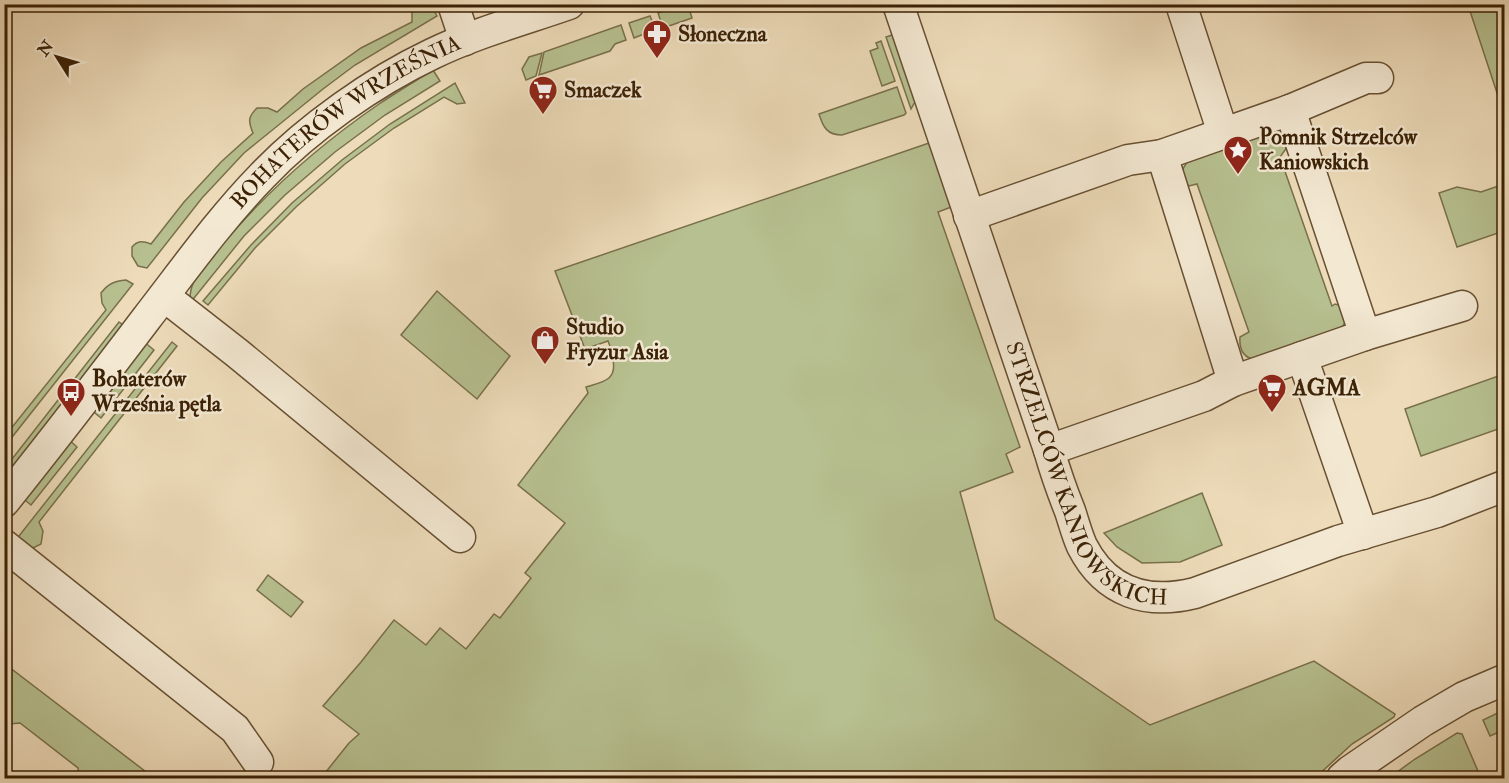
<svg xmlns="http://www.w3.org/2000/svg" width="1509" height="783" font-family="'IM FELL Double Pica',serif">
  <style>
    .green { fill: #b7c090; stroke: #79704a; stroke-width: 1.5 }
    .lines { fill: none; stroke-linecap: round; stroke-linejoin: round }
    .minor-casing { stroke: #685032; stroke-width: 33 }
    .minor { stroke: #f3e8d2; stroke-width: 30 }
    .labels { text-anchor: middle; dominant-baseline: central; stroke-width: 5; stroke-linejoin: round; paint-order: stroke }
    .poi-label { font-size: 22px; font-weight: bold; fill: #3b2105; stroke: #f3e8d2; text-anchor: start }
    .street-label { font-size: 22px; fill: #3b2105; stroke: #f3e8d2 }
  </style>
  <rect width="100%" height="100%" fill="#eddbb9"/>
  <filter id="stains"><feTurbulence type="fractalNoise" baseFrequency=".00333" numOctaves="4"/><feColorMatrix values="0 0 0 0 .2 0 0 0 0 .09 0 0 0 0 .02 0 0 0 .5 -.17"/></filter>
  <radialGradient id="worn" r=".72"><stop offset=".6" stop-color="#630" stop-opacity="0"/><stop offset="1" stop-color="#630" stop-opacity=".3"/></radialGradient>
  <g class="green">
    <path d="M 415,5 L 431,5 L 437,16 L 355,65 L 323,89 L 244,153 L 202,198 L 147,268 L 138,266 L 132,256 L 132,247 C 138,240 143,241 151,244 L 184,202 L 221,162 L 253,133 C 248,121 248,117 257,108 L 268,108 L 277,112 L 303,89 L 361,48 L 412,22 L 412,12 Z"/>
    <path d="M 683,5 L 688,5 L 692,18 L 663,28 L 658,13 Z"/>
    <path d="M 1468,5 L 1504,5 L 1504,114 Z"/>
    <path d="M 650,16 L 653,23 L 647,25 L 649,32 L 634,38 L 629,23 Z"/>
    <path d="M 621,25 L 626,40 L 615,44 L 610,51 L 539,75 L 544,52 Z"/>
    <path d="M 898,33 L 916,100 L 911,109 L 886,37 Z"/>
    <path d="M 881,41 L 895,81 L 882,86 L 870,51 L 878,48 L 876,43 Z"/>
    <path d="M 542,53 L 536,76 L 526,80 L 522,69 L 529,57 Z"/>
    <path d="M 433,70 L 440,81 L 385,115 L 335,152 L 285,195 L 244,236 L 190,303 C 188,278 207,262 222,245 C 267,191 321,144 379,104 C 397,92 415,81 433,70 Z"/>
    <path d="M 455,83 L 465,103 L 457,104 L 444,97 L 394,128 L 345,164 L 296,207 L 255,248 L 208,305 L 203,301 L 251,245 L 292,203 L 342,160 L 390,124 Z"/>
    <path d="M 897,87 L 906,113 L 904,115 L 842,135 C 827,135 823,127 819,114 Z"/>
    <path d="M 1270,133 C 1280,134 1284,138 1288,146 L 1280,157 L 1332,306 L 1335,304 L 1342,306 L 1347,320 L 1342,327 L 1256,360 C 1243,358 1239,349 1240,337 L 1249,332 L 1197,184 L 1189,186 L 1182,179 L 1181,172 L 1187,162 Z"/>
    <path d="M 932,142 L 954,206 L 938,212 L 1020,447 L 1006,454 L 1013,472 L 960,492 L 995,619 L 1150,725 L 1314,661 L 1395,714 L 1394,717 L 1352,744 L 1315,778 L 321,778 L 349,743 L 359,734 L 323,706 L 361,662 L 394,620 L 426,645 L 440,628 L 466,649 L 494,614 L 500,618 L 531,578 L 525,573 L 565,523 L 518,485 L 588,393 L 586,387 C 602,382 617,381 613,360 C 612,353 611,348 608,341 L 585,349 L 555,271 Z"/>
    <path d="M 1504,184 L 1504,231 L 1457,247 L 1439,193 L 1457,187 L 1481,192 Z"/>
    <path d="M 126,280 L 133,284 L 5,446 L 5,436 L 106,310 L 102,303 L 101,293 C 108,284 114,281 126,280 Z"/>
    <path d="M 437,291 L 510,356 L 477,399 L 401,335 Z"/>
    <path d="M 119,322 L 126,327 L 5,482 L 5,468 Z"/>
    <path d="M 143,341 L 154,350 L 101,418 L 90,409 Z"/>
    <path d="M 172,342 L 177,346 L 39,522 L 43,531 L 41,544 L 29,550 L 15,541 Z"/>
    <path d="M 1504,374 L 1504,427 L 1421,456 L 1405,409 Z"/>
    <path d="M 67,438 L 77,447 L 31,505 L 21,497 Z"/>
    <path d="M 1202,493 L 1222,545 L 1180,562 L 1142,563 L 1117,547 L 1104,533 Z"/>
    <path d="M 268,575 L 303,602 L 291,617 L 257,590 Z"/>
    <path d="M 4,664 L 5,664 L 154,778 L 79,778 L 78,768 L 20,723 L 9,724 L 5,720 Z"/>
    <path d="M 1504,710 L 1504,730 L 1490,736 L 1483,720 Z"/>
    <path d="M 1457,733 L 1462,734 L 1481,778 L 1389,778 L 1415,759 Z"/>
  </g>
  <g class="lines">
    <g class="minor-casing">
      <g id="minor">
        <path d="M 453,4 L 465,40"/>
        <path id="s1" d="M 898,4 L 1049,450 C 1055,471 1062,491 1070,511 C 1074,523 1077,535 1082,546 C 1106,593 1147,605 1195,593 L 1338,541 L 1437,512 L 1504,486"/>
        <path d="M 1181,4 L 1223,133"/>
        <path d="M 1290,110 L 1365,335"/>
        <path d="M 1162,155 L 1233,381"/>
        <path d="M 969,216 L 1128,160 L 1162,155 L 1290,110 L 1366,78 L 1378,78"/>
        <path d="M 164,296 L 237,353 L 460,537"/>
        <path d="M 1302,357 L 1363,534"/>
        <path d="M 1049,450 L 1204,396 L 1233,381 L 1365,335 L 1462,306"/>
        <path id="s2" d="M 4,502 C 52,442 99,381 146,319 C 184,270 220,219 263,175 C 308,128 373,82 432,54 C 475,33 523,20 569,4"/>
        <path d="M 4,545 L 235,729 L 258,762"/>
        <path d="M 1342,778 L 1350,771 L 1423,721 L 1464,697 L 1504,680"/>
      </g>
    </g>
    <use href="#minor" class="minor"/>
  </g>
  <defs>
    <g id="pharmacy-pin" transform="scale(1.5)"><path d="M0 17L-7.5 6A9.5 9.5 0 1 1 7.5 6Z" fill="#8f2418" stroke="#f3e8d2"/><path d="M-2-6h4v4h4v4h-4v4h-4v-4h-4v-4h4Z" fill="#fff"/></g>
    <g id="supermarket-pin" transform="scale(1.5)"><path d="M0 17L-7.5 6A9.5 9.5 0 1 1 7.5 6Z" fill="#8f2418" stroke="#f3e8d2"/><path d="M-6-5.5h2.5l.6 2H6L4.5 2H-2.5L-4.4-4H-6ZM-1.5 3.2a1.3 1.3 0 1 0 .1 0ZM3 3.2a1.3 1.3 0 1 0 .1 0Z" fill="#fff"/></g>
    <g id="sight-pin" transform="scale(1.5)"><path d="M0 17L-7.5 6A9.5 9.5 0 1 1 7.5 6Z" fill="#8f2418" stroke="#f3e8d2"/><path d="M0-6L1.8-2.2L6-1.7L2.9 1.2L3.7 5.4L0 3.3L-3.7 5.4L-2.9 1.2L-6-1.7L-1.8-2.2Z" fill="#fff"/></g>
    <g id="shop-pin" transform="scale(1.5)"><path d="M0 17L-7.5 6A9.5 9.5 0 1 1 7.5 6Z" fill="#8f2418" stroke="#f3e8d2"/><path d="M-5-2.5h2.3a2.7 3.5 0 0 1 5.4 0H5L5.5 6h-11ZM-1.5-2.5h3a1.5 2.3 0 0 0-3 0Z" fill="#fff"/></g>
    <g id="bus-pin" transform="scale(1.5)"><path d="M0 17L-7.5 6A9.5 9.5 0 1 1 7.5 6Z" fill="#8f2418" stroke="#f3e8d2"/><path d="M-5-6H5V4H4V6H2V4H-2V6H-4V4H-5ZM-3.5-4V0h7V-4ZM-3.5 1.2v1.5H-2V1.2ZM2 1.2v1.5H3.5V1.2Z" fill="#fff"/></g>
  </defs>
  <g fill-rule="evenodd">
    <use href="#pharmacy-pin" x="657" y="34"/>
    <use href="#supermarket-pin" x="543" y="90"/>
    <use href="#sight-pin" x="1238" y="150"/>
    <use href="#shop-pin" x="545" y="340"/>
    <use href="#supermarket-pin" x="1272" y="388"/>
    <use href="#bus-pin" x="71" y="392"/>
  </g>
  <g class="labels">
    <g class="poi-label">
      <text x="678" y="34">Słoneczna</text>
      <text x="564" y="90">Smaczek</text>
      <text x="1259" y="137">Pomnik Strzelców<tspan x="1259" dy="25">Kaniowskich</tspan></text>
      <text x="566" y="327">Studio<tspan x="566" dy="25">Fryzur Asia</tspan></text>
      <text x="92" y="379">Bohaterów<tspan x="92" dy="25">Września pętla</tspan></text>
      <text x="1293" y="388">AGMA</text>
    </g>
    <g class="street-label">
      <text stroke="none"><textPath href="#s2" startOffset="516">BOHATERÓW WRZEŚNIA</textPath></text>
      <text stroke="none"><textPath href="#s1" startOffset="518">STRZELCÓW KANIOWSKICH</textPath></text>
    </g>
  </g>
  <rect width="1509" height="783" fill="none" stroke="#eddbb9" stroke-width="24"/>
  <rect x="6" y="6" width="1497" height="771" fill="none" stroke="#3b2105" stroke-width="3"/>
  <rect x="12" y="12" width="1485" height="759" fill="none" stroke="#3b2105" stroke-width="1.5"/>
  <g transform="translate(57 57) rotate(307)" stroke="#f3e8d2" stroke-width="4.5" paint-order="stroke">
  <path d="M0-4.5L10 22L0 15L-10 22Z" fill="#3b2105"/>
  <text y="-9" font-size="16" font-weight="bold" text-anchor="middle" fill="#3b2105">N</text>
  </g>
  <rect width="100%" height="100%" filter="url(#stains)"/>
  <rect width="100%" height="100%" fill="url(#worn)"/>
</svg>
